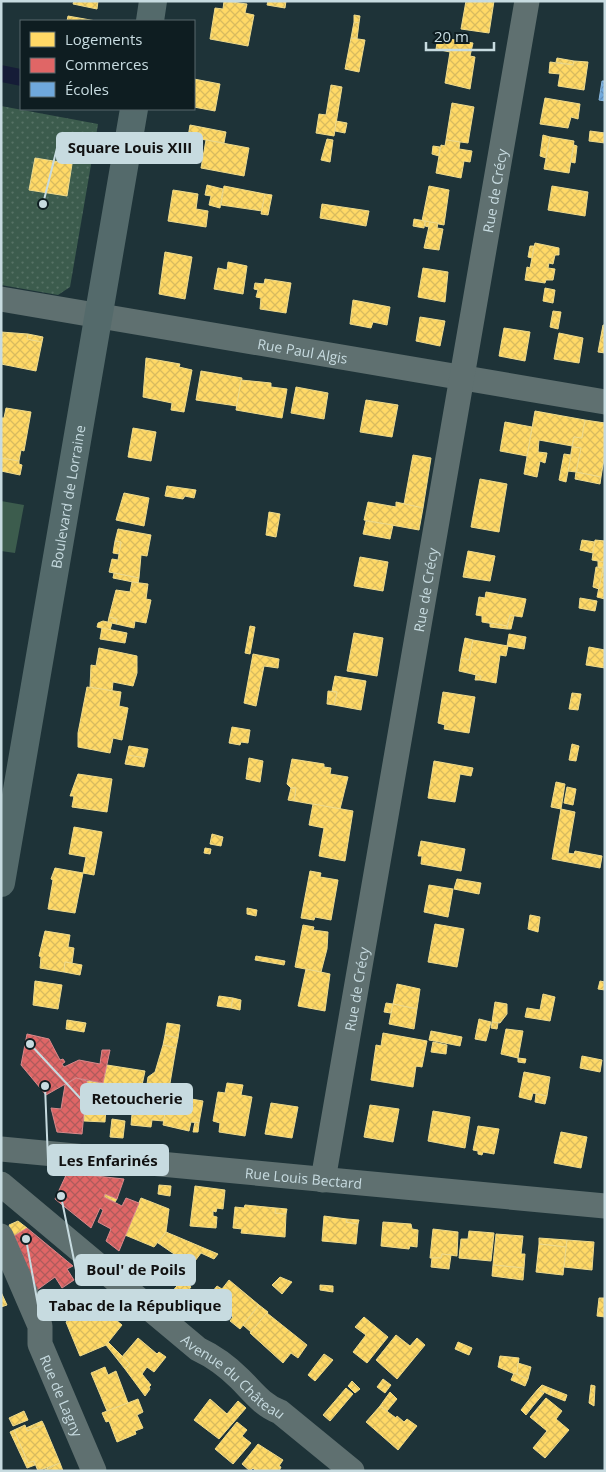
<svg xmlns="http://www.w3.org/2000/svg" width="606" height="1472" font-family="'Open Sans',sans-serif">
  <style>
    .grass { fill: #3c5c4d }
    .park { fill: url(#park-dots) }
    .water { fill: #151c37 }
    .homes { fill: url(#homes-cross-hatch); stroke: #eeda8b }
    .shops { fill: url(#shops-cross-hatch); stroke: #d8898b }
    .schools { fill: url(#schools-cross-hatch); stroke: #89b7dd }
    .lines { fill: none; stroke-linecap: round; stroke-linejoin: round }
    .minor { stroke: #5f7070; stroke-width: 25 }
    .secondary { stroke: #546a6b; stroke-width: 28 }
    .labels { text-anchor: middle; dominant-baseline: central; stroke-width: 5; stroke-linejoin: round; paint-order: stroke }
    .street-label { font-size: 14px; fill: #c7dbe0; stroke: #0e1d21 }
    .leader { fill: none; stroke: #c7dbe0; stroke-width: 2 }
    .callout-dot { fill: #c7dbe0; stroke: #0e1d21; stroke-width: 2 }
    .callout { fill: #c7dbe0; stroke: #c7dbe0; stroke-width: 2 }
    .callout-label { font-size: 15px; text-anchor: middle; font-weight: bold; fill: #111 }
  </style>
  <defs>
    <pattern id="park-dots" width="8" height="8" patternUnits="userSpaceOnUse" patternTransform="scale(1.25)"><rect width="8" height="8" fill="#3c5c4d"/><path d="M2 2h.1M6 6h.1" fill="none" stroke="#577366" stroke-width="1.8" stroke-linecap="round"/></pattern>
    <pattern id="homes-cross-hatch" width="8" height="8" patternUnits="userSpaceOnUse" patternTransform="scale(1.25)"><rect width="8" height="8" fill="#ffd966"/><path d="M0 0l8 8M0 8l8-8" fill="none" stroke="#d8bb5f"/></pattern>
    <pattern id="shops-cross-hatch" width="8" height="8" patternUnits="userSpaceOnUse" patternTransform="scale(1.25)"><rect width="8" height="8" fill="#e06666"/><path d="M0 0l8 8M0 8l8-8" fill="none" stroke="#af5b5c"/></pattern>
    <pattern id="schools-cross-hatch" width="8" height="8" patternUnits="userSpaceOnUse" patternTransform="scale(1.25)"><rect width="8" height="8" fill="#6fa8dc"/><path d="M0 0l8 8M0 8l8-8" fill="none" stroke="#628eb6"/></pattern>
  </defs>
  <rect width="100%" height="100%" fill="#1e3338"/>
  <path class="grass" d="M 1,501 L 24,505 L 15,553 L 1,551 Z"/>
  <path class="park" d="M 1,106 L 98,124 L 70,287 L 58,295 L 1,285 Z"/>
  <path class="water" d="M 1,65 L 21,69 L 21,86 L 1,82 Z"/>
  <g class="homes">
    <path d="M 74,1 L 98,1 L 97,9 L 73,4 Z"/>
    <path d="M 224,1 L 247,4 L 245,13 L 254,15 L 248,46 L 210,39 L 215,8 L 223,9 Z"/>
    <path d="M 268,1 L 286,1 L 285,8 L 267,5 Z"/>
    <path d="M 466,1 L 494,1 L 489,33 L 461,29 Z"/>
    <path d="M 354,15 L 360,16 L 359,23 L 354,22 Z"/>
    <path d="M 68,16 L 96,21 L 67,21 Z"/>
    <path d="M 354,22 L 359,23 L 357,39 L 351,38 Z"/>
    <path d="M 438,37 L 473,43 L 470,56 L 475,57 L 470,89 L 445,83 L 450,52 L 436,49 Z"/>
    <path d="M 351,38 L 365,40 L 359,72 L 345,69 Z"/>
    <path d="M 557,58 L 574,61 L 573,65 L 556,62 Z"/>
    <path d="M 574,61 L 588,62 L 584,90 L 558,86 L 560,74 L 549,73 L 550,62 L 573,65 Z"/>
    <path d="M 194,79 L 220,84 L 215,111 L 194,107 Z"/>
    <path d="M 331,85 L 342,87 L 334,136 L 316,133 L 319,114 L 326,115 Z"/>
    <path d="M 545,98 L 580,104 L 578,119 L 571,117 L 568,128 L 540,124 Z"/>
    <path d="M 452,103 L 474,107 L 468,143 L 446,140 Z"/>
    <path d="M 336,121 L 347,123 L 345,133 L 335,131 Z"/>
    <path d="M 190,125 L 226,132 L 224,143 L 188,137 Z"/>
    <path d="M 590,131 L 605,133 L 605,143 L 589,141 Z"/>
    <path d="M 543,135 L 550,137 L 546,158 L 540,156 Z"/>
    <path d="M 550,137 L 574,141 L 569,173 L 544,169 Z"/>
    <path d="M 327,139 L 333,140 L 330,162 L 321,160 Z"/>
    <path d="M 206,140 L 249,148 L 244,176 L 201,168 Z"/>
    <path d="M 446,140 L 460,142 L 459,149 L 472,151 L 470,162 L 464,161 L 461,178 L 436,173 L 441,145 L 445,146 Z"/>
    <path d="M 574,145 L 577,146 L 575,163 L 571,162 Z"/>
    <path d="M 433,146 L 440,147 L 439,156 L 432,154 Z"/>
    <path d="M 35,158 L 72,164 L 67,196 L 29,190 Z"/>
    <path d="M 207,185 L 223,189 L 220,208 L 209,205 L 211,196 L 205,195 Z"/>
    <path d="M 224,186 L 265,194 L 262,211 L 221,205 Z"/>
    <path d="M 429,186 L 449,190 L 444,225 L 422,221 Z"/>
    <path d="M 552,186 L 588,192 L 585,216 L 548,210 Z"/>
    <path d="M 173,190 L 198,194 L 196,209 L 208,211 L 206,227 L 168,221 Z"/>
    <path d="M 265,194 L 272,195 L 268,215 L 261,214 Z"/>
    <path d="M 322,204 L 369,211 L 366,226 L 320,218 Z"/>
    <path d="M 414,219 L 425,221 L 424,228 L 413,226 Z"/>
    <path d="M 425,221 L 430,222 L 429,227 L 425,226 Z"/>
    <path d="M 430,222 L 438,223 L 437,228 L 443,229 L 439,250 L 424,248 Z"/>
    <path d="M 535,243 L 559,248 L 559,255 L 555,255 L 553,264 L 549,263 L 548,268 L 555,269 L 553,280 L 546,280 L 545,283 L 525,280 L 527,267 L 530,268 Z"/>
    <path d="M 530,246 L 534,246 L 532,258 L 528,257 Z"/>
    <path d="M 165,252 L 192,257 L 185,299 L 159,294 Z"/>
    <path d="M 228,262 L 247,266 L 243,294 L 214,289 L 218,268 L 227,270 Z"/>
    <path d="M 423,268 L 448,272 L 445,302 L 418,297 Z"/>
    <path d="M 265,279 L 291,283 L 286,313 L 260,309 L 261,298 L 256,297 L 258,290 L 254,289 L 255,283 L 264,284 Z"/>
    <path d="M 545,288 L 555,290 L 553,303 L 543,301 Z"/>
    <path d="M 353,300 L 390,307 L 387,325 L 373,322 L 371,328 L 350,324 Z"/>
    <path d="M 553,311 L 561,312 L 558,329 L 550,327 Z"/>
    <path d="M 420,317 L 445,321 L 440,346 L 416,341 Z"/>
    <path d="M 603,325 L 605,325 L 605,353 L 598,352 Z"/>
    <path d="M 504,328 L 530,332 L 525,361 L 499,356 Z"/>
    <path d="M 1,332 L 28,334 L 27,339 L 42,342 L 36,371 L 1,364 Z"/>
    <path d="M 559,333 L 583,338 L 579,363 L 554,359 Z"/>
    <path d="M 28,334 L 43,337 L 42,342 L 27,339 Z"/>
    <path d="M 146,358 L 180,364 L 179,367 L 192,370 L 184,412 L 171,410 L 172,403 L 143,397 Z"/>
    <path d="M 201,371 L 242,378 L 237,406 L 196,400 Z"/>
    <path d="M 241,380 L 271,383 L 271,387 L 287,389 L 282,418 L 236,410 Z"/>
    <path d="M 296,387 L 328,393 L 324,419 L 291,413 Z"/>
    <path d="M 366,400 L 398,405 L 392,437 L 360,432 Z"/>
    <path d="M 6,408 L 31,412 L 24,451 L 21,450 L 19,461 L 1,458 L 1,418 L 4,418 Z"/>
    <path d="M 535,411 L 585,420 L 582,438 L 574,437 L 572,446 L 539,440 L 538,452 L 547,453 L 545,463 L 540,461 L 537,477 L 524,474 Z"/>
    <path d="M 585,420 L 605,423 L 605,453 L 601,477 L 576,472 L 581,448 L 572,447 L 574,437 L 582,438 Z"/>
    <path d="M 505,422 L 532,427 L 527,456 L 500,451 Z"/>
    <path d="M 133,428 L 156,432 L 151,461 L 128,457 Z"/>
    <path d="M 572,447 L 581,448 L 576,472 L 568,471 Z"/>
    <path d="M 564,454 L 571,455 L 566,482 L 559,480 Z"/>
    <path d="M 413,455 L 431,458 L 423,508 L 404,504 Z"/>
    <path d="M 1,458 L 19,461 L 19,464 L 22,465 L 20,475 L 1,471 Z"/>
    <path d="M 576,472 L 601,477 L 600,484 L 575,479 Z"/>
    <path d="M 480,479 L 507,484 L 499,532 L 471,527 Z"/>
    <path d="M 167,486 L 196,490 L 194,498 L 185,496 L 183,499 L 165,496 Z"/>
    <path d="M 124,493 L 149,498 L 144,526 L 116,520 Z"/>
    <path d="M 368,502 L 396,507 L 396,502 L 423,508 L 419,530 L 364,520 Z"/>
    <path d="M 269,512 L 280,514 L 276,537 L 266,535 Z"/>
    <path d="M 366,521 L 393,525 L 390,539 L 363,534 Z"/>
    <path d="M 118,529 L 151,535 L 147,556 L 141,555 L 139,578 L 109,572 L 112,559 L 118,560 L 121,542 L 115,541 Z"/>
    <path d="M 582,540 L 595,542 L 593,553 L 580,550 Z"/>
    <path d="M 595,540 L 605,541 L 604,562 L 592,560 Z"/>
    <path d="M 115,541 L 121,542 L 119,554 L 113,553 Z"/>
    <path d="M 468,551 L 495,556 L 490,581 L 463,577 Z"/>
    <path d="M 360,557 L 388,562 L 383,591 L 354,586 Z"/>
    <path d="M 598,561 L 604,562 L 603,568 L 598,567 Z"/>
    <path d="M 604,562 L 605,562 L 605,599 L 597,597 Z"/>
    <path d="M 596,567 L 603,568 L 599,589 L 593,587 Z"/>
    <path d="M 114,573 L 139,578 L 138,583 L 113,578 Z"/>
    <path d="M 132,582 L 148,584 L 146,599 L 151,600 L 146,623 L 135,621 L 134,628 L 116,624 L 117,619 L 109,617 L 116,590 L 130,592 Z"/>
    <path d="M 486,592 L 526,599 L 522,617 L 510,615 L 507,626 L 482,622 L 482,616 L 476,615 L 479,597 L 485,598 Z"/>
    <path d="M 580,598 L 597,601 L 595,611 L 579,608 Z"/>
    <path d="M 510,615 L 514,616 L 511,629 L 507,629 Z"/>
    <path d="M 109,617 L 117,619 L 116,624 L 108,622 Z"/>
    <path d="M 103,621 L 112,623 L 110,630 L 97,627 L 98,623 Z"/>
    <path d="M 490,623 L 507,626 L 507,629 L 490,627 Z"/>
    <path d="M 250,626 L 255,627 L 250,654 L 245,653 Z"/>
    <path d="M 102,628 L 127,633 L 125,643 L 100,639 Z"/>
    <path d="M 354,633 L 383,638 L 377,676 L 347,671 Z"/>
    <path d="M 509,634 L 526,637 L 524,649 L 507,646 Z"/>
    <path d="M 465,638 L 473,640 L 469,660 L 461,658 Z"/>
    <path d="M 473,640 L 508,646 L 506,656 L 500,655 L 496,683 L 480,680 L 481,676 L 459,671 L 461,658 L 469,660 Z"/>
    <path d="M 589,647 L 605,650 L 605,668 L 586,665 Z"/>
    <path d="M 99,648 L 137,656 L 137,673 L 133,686 L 113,682 L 112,691 L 90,687 L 91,665 L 96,666 Z"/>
    <path d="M 253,654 L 279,659 L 278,668 L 264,666 L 256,706 L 244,703 Z"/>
    <path d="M 476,675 L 481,676 L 480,680 L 475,680 Z"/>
    <path d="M 335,676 L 366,681 L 361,710 L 334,705 L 337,692 L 332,691 Z"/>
    <path d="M 87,687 L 121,692 L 119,706 L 128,708 L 122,740 L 113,738 L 110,753 L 78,747 L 78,733 Z"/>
    <path d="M 328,691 L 337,692 L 334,705 L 327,704 Z"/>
    <path d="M 443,692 L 475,697 L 469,733 L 444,729 L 445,725 L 438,723 Z"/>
    <path d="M 572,693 L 581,694 L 578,710 L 569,709 Z"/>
    <path d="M 232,727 L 250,730 L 248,743 L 241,742 L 240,745 L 229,743 Z"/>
    <path d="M 572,744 L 579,746 L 576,761 L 569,760 Z"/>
    <path d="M 129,746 L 148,749 L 146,758 L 127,755 Z"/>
    <path d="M 127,755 L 146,758 L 144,767 L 125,764 Z"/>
    <path d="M 249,758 L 263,761 L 260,782 L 246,779 Z"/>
    <path d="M 292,759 L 324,764 L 324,767 L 331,768 L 330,774 L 348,777 L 340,809 L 294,801 L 296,788 L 291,788 L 287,784 Z"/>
    <path d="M 434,761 L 473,768 L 471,776 L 460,774 L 455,802 L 428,798 Z"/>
    <path d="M 78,774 L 112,779 L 107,812 L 72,807 L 74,796 L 70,796 Z"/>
    <path d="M 556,782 L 565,784 L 561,809 L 551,807 Z"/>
    <path d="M 567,787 L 576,789 L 573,805 L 564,803 Z"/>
    <path d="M 291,788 L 296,788 L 294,801 L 288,800 Z"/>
    <path d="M 313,804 L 353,811 L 345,861 L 319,856 L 324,828 L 309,825 Z"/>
    <path d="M 561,809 L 575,812 L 568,853 L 574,854 L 575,851 L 602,856 L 600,868 L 552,859 Z"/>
    <path d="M 74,827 L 102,832 L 94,875 L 83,873 L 86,857 L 69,854 Z"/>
    <path d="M 212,834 L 223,837 L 221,846 L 210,844 Z"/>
    <path d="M 421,841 L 465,849 L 461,871 L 421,864 L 422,856 L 418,856 Z"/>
    <path d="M 205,848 L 211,849 L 210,854 L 204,853 Z"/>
    <path d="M 55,868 L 83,873 L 75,913 L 48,909 L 53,880 L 51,879 Z"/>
    <path d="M 310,871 L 321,873 L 320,877 L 338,880 L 331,920 L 315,917 L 314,920 L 301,918 Z"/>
    <path d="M 457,879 L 481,883 L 479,894 L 454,889 Z"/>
    <path d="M 429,885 L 453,889 L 448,917 L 424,912 Z"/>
    <path d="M 247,908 L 257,910 L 256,916 L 247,914 Z"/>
    <path d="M 530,915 L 540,917 L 538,932 L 528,929 Z"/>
    <path d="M 435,924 L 464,929 L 457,967 L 428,962 Z"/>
    <path d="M 303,925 L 314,927 L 313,930 L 328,932 L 327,949 L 321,972 L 295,967 Z"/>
    <path d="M 45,931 L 70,935 L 68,947 L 74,948 L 72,963 L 65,962 L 64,972 L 40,968 L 41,957 L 39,956 Z"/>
    <path d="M 256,956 L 285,961 L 284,965 L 255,960 Z"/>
    <path d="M 65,962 L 82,965 L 80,975 L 64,972 Z"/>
    <path d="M 306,969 L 330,974 L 325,1011 L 298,1006 Z"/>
    <path d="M 35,981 L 62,985 L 58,1009 L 33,1005 Z"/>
    <path d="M 600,981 L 605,982 L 605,990 L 598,989 Z"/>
    <path d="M 397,984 L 420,989 L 417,1009 L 393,1004 Z"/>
    <path d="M 543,994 L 555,997 L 550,1021 L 525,1017 L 527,1008 L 540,1010 Z"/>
    <path d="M 219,996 L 233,998 L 231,1008 L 217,1006 Z"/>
    <path d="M 233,998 L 241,1000 L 240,1010 L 231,1008 Z"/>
    <path d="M 495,1002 L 507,1004 L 507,1014 L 500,1023 L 492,1022 Z"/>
    <path d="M 386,1003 L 393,1004 L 391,1013 L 384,1012 Z"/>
    <path d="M 393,1004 L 417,1009 L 414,1029 L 389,1024 Z"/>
    <path d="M 479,1019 L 491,1022 L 486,1041 L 475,1039 Z"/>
    <path d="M 67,1020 L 86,1023 L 84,1032 L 66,1029 Z"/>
    <path d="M 492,1022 L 498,1023 L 497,1029 L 491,1028 Z"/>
    <path d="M 167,1023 L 180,1025 L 178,1038 L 165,1035 Z"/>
    <path d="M 506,1029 L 523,1031 L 518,1058 L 501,1054 Z"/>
    <path d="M 431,1031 L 462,1037 L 460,1046 L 429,1040 Z"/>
    <path d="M 383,1033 L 427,1041 L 422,1067 L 416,1066 L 413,1087 L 371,1080 L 376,1045 L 381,1046 Z"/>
    <path d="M 165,1035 L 178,1038 L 176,1048 L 163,1045 Z"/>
    <path d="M 433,1042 L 447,1045 L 446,1054 L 431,1052 Z"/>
    <path d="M 163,1045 L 176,1048 L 168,1095 L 146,1091 L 148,1077 L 155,1072 Z"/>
    <path d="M 582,1056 L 602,1060 L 600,1072 L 580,1068 Z"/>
    <path d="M 518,1058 L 526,1059 L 525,1063 L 518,1062 Z"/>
    <path d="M 107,1065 L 145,1071 L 141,1090 L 103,1083 Z"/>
    <path d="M 524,1072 L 550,1077 L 547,1096 L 533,1093 L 531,1100 L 519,1097 Z"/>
    <path d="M 87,1081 L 103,1083 L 102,1093 L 87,1090 Z"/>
    <path d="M 227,1083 L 243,1085 L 241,1095 L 252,1097 L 245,1136 L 219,1132 L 220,1123 L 213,1121 L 218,1092 L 225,1093 Z"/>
    <path d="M 87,1090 L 107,1094 L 105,1122 L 84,1121 Z"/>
    <path d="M 146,1091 L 168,1095 L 164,1121 L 152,1120 L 151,1127 L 131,1125 L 133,1103 L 143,1104 Z"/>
    <path d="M 536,1094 L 547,1096 L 545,1104 L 535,1102 Z"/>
    <path d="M 168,1095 L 203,1101 L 199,1123 L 191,1122 L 189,1131 L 163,1125 Z"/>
    <path d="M 271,1103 L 298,1107 L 292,1138 L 265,1134 Z"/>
    <path d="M 370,1105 L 399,1109 L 393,1142 L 364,1137 Z"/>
    <path d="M 433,1111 L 470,1117 L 465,1148 L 428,1141 Z"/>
    <path d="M 112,1119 L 125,1121 L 123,1138 L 110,1137 Z"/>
    <path d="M 195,1122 L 199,1123 L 198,1132 L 193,1132 Z"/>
    <path d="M 478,1126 L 499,1129 L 494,1154 L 483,1152 L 482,1155 L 478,1154 L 478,1151 L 473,1150 Z"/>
    <path d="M 561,1132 L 587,1137 L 581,1168 L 554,1163 Z"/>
    <path d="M 159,1185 L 171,1186 L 170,1196 L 158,1194 Z"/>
    <path d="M 195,1186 L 225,1190 L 223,1209 L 217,1208 L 216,1212 L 213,1211 L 213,1216 L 217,1217 L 216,1228 L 190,1226 Z"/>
    <path d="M 105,1194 L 117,1199 L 115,1202 L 104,1197 Z"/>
    <path d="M 141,1198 L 169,1209 L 166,1232 L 154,1247 L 125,1235 Z"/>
    <path d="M 245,1205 L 276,1208 L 275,1213 L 286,1214 L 285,1237 L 241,1233 L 242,1229 L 233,1228 L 235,1207 L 244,1208 Z"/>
    <path d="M 276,1208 L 287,1209 L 286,1214 L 275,1213 Z"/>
    <path d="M 324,1216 L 347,1219 L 346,1222 L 358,1224 L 356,1244 L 322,1241 Z"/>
    <path d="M 347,1219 L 359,1220 L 358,1224 L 346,1222 Z"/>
    <path d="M 18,1221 L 27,1228 L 14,1236 L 9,1225 Z"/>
    <path d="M 383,1222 L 411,1224 L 412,1229 L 418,1230 L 417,1247 L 410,1246 L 409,1249 L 381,1246 Z"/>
    <path d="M 433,1229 L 458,1232 L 457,1256 L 442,1254 L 441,1258 L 430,1258 Z"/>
    <path d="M 469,1231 L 494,1233 L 491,1261 L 459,1258 L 461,1239 L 468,1239 Z"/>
    <path d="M 166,1232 L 218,1254 L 214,1259 L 201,1253 L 189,1269 L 175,1260 L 177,1256 L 158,1243 Z"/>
    <path d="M 496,1234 L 523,1236 L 521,1254 L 525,1254 L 524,1268 L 493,1265 Z"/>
    <path d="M 539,1238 L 567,1240 L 566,1247 L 539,1244 Z"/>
    <path d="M 567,1240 L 594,1242 L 592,1270 L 564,1267 Z"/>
    <path d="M 539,1244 L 566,1247 L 563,1275 L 536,1272 Z"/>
    <path d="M 442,1254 L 451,1255 L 449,1269 L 431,1267 L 432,1258 L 441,1258 Z"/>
    <path d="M 493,1265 L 524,1268 L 523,1280 L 492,1276 Z"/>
    <path d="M 280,1277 L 292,1282 L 282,1294 L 272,1285 Z"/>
    <path d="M 182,1280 L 191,1287 L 180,1301 L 171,1293 Z"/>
    <path d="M 229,1280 L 259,1305 L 240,1329 L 230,1321 L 233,1317 L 208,1297 L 217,1286 L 222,1289 Z"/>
    <path d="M 320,1285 L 333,1286 L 333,1292 L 320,1290 Z"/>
    <path d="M 1,1292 L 7,1305 L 1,1307 Z"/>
    <path d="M 599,1298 L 605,1298 L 605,1317 L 597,1316 Z"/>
    <path d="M 94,1302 L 122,1325 L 106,1345 L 80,1356 L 66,1322 Z"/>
    <path d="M 259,1305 L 268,1312 L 251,1332 L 243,1325 Z"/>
    <path d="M 267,1313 L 307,1345 L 298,1358 L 291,1353 L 283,1363 L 250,1333 Z"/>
    <path d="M 364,1317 L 388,1337 L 367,1363 L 353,1352 L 366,1335 L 355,1327 Z"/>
    <path d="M 396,1335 L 410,1346 L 417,1338 L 425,1345 L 397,1379 L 376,1360 Z"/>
    <path d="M 138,1338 L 157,1354 L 159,1352 L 166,1357 L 154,1372 L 147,1367 L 142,1374 L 151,1385 L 149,1387 L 150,1389 L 145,1396 L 125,1369 L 130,1364 L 121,1358 Z"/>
    <path d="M 108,1342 L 130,1364 L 125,1369 L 106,1345 Z"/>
    <path d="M 458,1342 L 472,1348 L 469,1355 L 455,1349 Z"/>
    <path d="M 324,1354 L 333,1360 L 315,1381 L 308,1375 Z"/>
    <path d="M 500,1356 L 519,1358 L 517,1375 L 498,1367 Z"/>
    <path d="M 518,1363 L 531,1367 L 528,1379 L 517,1375 Z"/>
    <path d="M 105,1367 L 108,1375 L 116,1371 L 128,1403 L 107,1411 L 91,1373 Z"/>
    <path d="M 514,1373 L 528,1379 L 525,1386 L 511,1380 Z"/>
    <path d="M 383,1379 L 391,1385 L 385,1393 L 377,1387 Z"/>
    <path d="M 352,1381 L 360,1389 L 355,1393 L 348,1386 Z"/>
    <path d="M 542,1385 L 552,1389 L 550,1395 L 538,1389 Z"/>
    <path d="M 591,1385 L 595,1386 L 594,1406 L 589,1403 Z"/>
    <path d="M 346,1388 L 353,1394 L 330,1421 L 323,1415 Z"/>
    <path d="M 538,1389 L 544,1393 L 533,1406 L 528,1401 Z"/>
    <path d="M 552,1389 L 567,1395 L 565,1401 L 550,1395 Z"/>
    <path d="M 390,1392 L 397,1399 L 387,1411 L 380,1406 Z"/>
    <path d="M 546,1398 L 562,1411 L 556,1419 L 569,1430 L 545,1458 L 533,1448 L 547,1431 L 530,1417 Z"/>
    <path d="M 138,1399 L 143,1412 L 137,1415 L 143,1428 L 135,1431 L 136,1434 L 117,1442 L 109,1421 L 106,1422 L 102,1413 Z"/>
    <path d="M 210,1399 L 227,1414 L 238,1401 L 246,1408 L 219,1439 L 194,1420 Z"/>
    <path d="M 528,1401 L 533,1406 L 526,1415 L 521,1410 Z"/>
    <path d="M 380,1406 L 396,1418 L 397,1416 L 404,1422 L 407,1419 L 417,1426 L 398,1450 L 366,1422 Z"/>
    <path d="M 24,1411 L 28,1420 L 13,1426 L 9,1418 Z"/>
    <path d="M 42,1421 L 44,1425 L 27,1431 L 26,1428 Z"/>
    <path d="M 237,1422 L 247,1430 L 242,1436 L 251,1443 L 233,1464 L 215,1449 Z"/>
    <path d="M 25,1425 L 27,1431 L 44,1425 L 60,1463 L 38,1471 L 34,1461 L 28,1463 L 14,1430 Z"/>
    <path d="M 14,1430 L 28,1463 L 34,1461 L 35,1465 L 27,1468 L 10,1432 Z"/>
    <path d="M 258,1444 L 283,1460 L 279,1466 L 281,1467 L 279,1471 L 256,1471 L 253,1468 L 250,1471 L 242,1464 Z"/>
    <path d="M 60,1463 L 63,1471 L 42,1471 Z"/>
  </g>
  <g class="shops">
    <path d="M 27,1034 L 49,1039 L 60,1060 L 63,1059 L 65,1062 L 62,1064 L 64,1067 L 79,1060 L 100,1064 L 102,1050 L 110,1050 L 103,1083 L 76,1078 L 46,1095 L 21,1065 Z"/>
    <path d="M 76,1078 L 87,1081 L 82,1134 L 57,1132 L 51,1108 L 61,1109 L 65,1085 Z"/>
    <path d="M 67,1173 L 124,1179 L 117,1199 L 105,1194 L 104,1197 L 122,1206 L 126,1198 L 139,1203 L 119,1251 L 106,1241 L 111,1229 L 98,1222 L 103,1210 L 100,1208 L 91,1228 L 55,1199 Z"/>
    <path d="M 27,1228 L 73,1266 L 67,1269 L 74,1280 L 62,1288 L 55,1277 L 37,1290 L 14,1236 Z"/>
  </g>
  <path class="schools" d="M 602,81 L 605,81 L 605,101 L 599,100 Z"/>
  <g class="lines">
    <g class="minor">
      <path id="s1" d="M 1,299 L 605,402"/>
      <path id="s2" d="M 1,1149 L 605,1206"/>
      <path id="s3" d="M 323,1180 L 527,1"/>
      <path id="s4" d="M 1,1184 L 198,1349 C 213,1356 229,1368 240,1379 C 253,1392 262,1405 280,1412 L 352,1471"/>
      <path id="s5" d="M 1,1236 L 40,1326 L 40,1344 L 94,1471"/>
    </g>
    <g class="secondary">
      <path d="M 150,21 L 153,1"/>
      <path id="s6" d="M 1,883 L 134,109"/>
    </g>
  </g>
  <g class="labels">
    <g class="street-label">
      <text stroke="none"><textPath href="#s3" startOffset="1004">Rue de Crécy</textPath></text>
      <text stroke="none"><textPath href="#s1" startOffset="306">Rue Paul Algis</textPath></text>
      <text stroke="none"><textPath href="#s6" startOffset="392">Boulevard de Lorraine</textPath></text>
      <text stroke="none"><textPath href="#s3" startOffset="599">Rue de Crécy</textPath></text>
      <text stroke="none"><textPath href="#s3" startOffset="194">Rue de Crécy</textPath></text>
      <text stroke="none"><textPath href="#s2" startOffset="304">Rue Louis Bectard</textPath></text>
      <text stroke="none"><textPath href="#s4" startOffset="302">Avenue du Château</textPath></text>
      <text stroke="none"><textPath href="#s5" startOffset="172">Rue de Lagny</textPath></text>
    </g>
  </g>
  <path class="leader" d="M43 204L57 148M30 1044L81 1099M45 1086L48 1160M61 1196L76 1270M26 1239L38 1305"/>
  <g class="callout-dot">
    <circle cx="43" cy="204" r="5"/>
    <circle cx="30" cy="1044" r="5"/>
    <circle cx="45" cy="1086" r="5"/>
    <circle cx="61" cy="1196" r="5"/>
    <circle cx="26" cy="1239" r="5"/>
  </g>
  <g class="callout">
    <rect x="57" y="133" width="145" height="30" rx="5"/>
    <rect x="81" y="1084" width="111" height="30" rx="5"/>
    <rect x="48" y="1145" width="120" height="30" rx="5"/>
    <rect x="76" y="1255" width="119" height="30" rx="5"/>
    <rect x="38" y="1290" width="193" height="30" rx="5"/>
  </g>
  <g class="callout-label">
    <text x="130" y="153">Square Louis XIII</text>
    <text x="137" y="1104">Retoucherie</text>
    <text x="108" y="1166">Les Enfarinés</text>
    <text x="136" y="1275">Boul' de Poils</text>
    <text x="135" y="1311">Tabac de la République</text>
  </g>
  <rect width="606" height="1472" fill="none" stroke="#c7dbe0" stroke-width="5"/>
  <rect x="20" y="20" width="175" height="90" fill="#0e1d21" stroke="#58696d"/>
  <rect x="30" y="32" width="25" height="15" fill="#ffd966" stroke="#58696d"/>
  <text x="65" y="45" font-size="15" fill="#c7dbe0">Logements</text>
  <rect x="30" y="58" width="25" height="15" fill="#e06666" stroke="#58696d"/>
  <text x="65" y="70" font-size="15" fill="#c7dbe0">Commerces</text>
  <rect x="30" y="82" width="25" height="15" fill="#6fa8dc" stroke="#58696d"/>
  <text x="65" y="95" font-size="15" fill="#c7dbe0">Écoles</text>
  <path d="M426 42v8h68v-8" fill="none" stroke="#c7dbe0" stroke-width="2.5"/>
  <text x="434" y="42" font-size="15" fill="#c7dbe0" stroke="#0e1d21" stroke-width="4" paint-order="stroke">20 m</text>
</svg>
